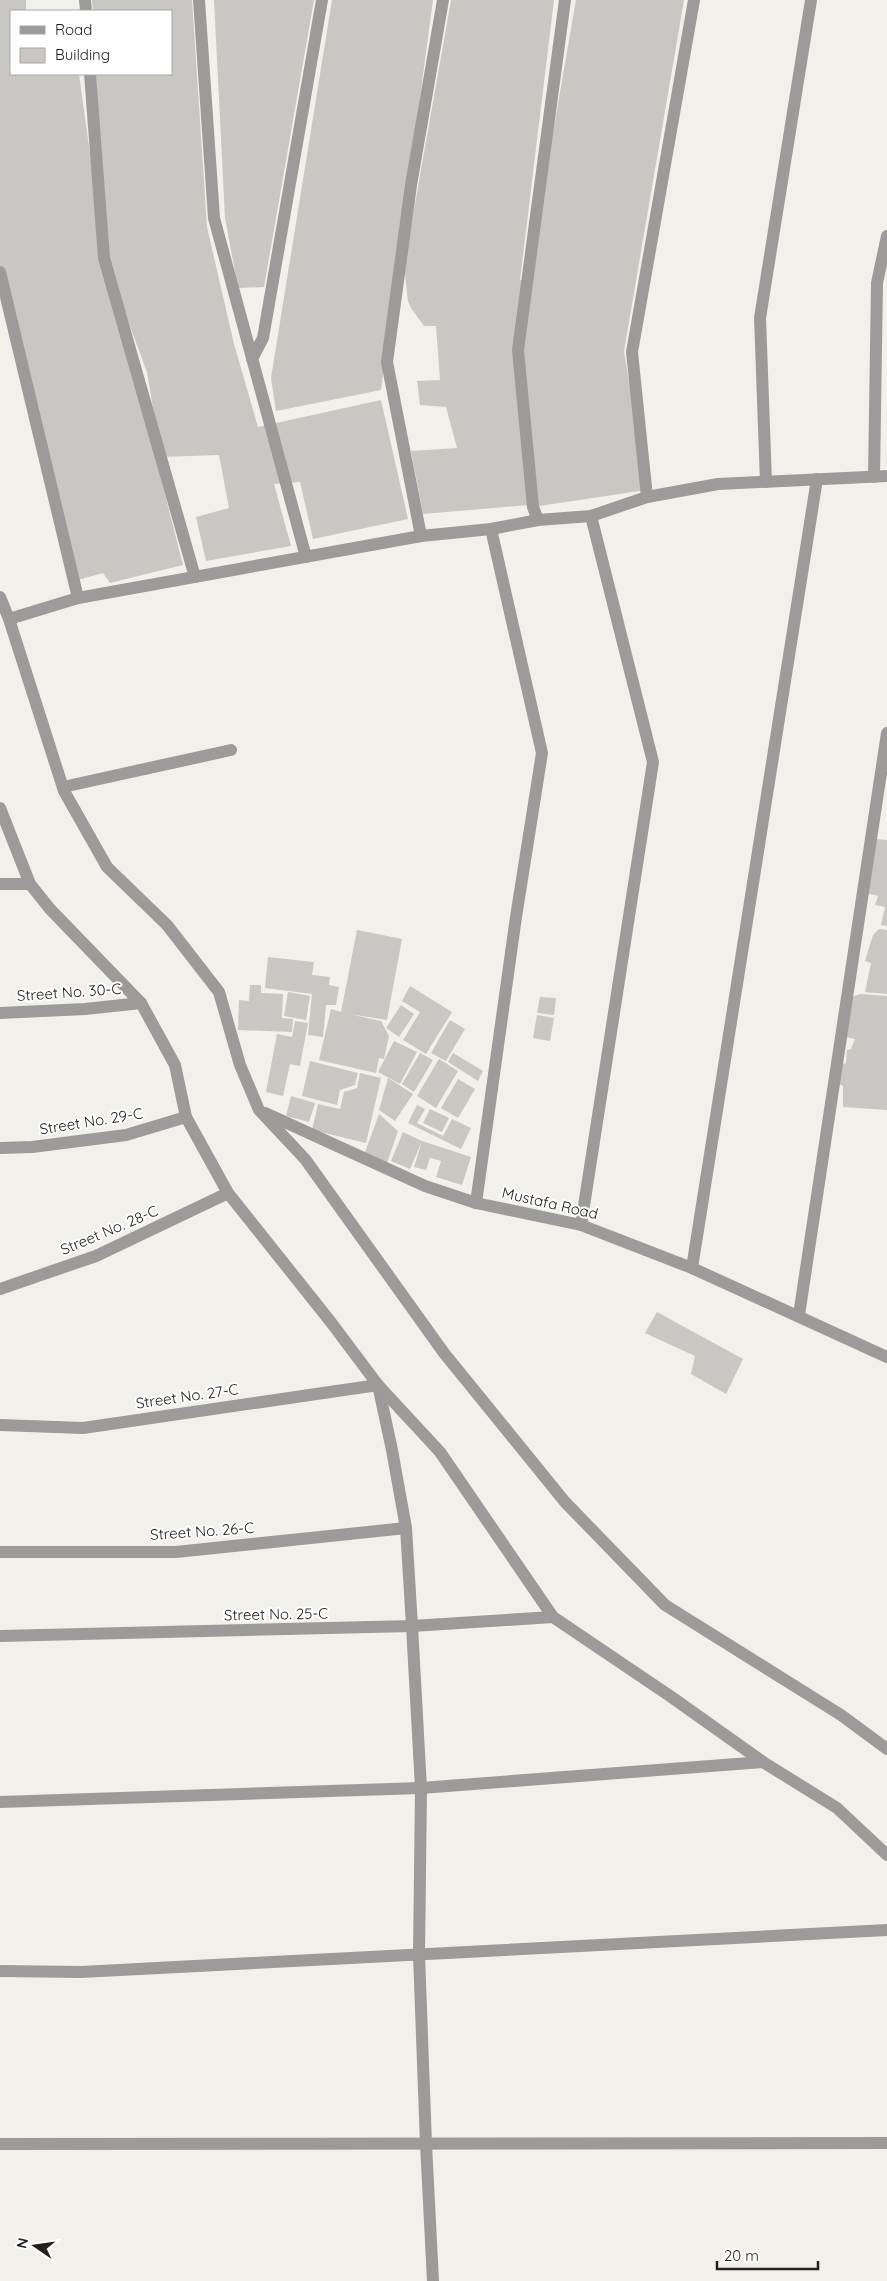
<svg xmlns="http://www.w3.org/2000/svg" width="887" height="2281" font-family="Quicksand,sans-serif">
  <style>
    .building { fill: #c9c7c3 }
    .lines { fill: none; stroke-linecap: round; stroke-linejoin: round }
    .minor { stroke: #9c9b99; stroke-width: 12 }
    .tertiary { stroke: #9c9b99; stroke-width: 12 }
    .labels { text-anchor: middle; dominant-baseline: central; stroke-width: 4; stroke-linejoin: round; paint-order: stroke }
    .street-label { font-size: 15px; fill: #21201e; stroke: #fff }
  </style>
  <rect width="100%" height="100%" fill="#f2f0eb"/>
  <g class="building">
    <path d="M 0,0 L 26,0 L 26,11 L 11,11 L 11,74 L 79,74 L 104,255 L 96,74 L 171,74 L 171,11 L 93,11 L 92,0 L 192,0 L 207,227 L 234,344 L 258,427 L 381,400 L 408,519 L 313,539 L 300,482 L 274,484 L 291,546 L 206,561 L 196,517 L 229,508 L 219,455 L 161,457 L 147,372 L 105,259 L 183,565 L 110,583 L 103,573 L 74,581 L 0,272 Z"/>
    <path d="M 214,0 L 314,0 L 264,287 L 238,288 L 225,218 Z"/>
    <path d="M 332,0 L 433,0 L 381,390 L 276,411 L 271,378 Z"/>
    <path d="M 451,0 L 554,0 L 520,280 L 527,282 L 576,0 L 684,0 L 624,351 L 646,490 L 533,507 L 529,505 L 423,514 L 411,451 L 457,448 L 446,407 L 420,405 L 417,381 L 440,380 L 436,326 L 424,326 L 411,308 L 408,301 L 404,266 Z"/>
    <path d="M 875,839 L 887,840 L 887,926 L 881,925 L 885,907 L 875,905 L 878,896 L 866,893 Z"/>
    <path d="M 879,929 L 887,930 L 887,994 L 865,992 L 871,963 L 865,961 L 873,935 Z"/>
    <path d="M 357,930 L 402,939 L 387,1020 L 349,1014 L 381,1021 L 389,1036 L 384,1059 L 379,1058 L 376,1073 L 319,1060 L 331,1009 L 341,1012 Z"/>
    <path d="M 268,957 L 314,962 L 312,975 L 330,977 L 329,985 L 339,987 L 336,1005 L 326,1005 L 323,1037 L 308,1035 L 312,994 L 265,988 Z"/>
    <path d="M 250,985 L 261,985 L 261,993 L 283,994 L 282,1018 L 293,1019 L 292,1032 L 238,1030 L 239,1000 L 249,1001 Z"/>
    <path d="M 410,986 L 452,1012 L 426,1054 L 403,1040 L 420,1012 L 402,1001 Z"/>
    <path d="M 288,992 L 310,996 L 306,1020 L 284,1016 Z"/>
    <path d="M 860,994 L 887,996 L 887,1110 L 843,1107 L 843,1086 L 838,1083 L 839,1066 L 846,1063 L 847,1050 L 851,1049 L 855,1039 L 846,1037 L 849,998 Z"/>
    <path d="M 540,997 L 556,998 L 554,1015 L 537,1013 Z"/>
    <path d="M 401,1005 L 414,1014 L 399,1037 L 386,1028 Z"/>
    <path d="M 537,1015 L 554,1018 L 550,1041 L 533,1038 Z"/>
    <path d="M 450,1020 L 465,1029 L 446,1061 L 431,1053 Z"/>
    <path d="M 295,1021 L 308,1023 L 300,1066 L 290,1064 L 283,1096 L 266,1092 L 277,1034 L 292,1037 Z"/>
    <path d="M 394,1041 L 417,1052 L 400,1084 L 378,1072 Z"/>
    <path d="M 420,1053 L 433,1060 L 414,1092 L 402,1084 Z"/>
    <path d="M 453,1053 L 483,1071 L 478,1081 L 448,1062 Z"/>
    <path d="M 439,1059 L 458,1071 L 436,1108 L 417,1096 Z"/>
    <path d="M 310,1061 L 358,1073 L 355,1085 L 340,1090 L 337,1105 L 302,1096 Z"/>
    <path d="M 360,1073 L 381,1078 L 366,1143 L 312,1130 L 318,1104 L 340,1109 L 344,1092 L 357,1088 Z"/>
    <path d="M 388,1078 L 413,1094 L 395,1121 L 379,1110 Z"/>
    <path d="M 458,1079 L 475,1089 L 458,1118 L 441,1108 Z"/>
    <path d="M 291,1096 L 315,1103 L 309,1122 L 286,1116 Z"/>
    <path d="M 417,1105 L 425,1109 L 417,1123 L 443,1136 L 452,1119 L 471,1128 L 461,1149 L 408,1123 Z"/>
    <path d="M 430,1109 L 449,1118 L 442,1132 L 423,1123 Z"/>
    <path d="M 379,1114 L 398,1131 L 387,1163 L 364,1155 Z"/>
    <path d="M 403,1132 L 422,1141 L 471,1157 L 462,1185 L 436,1177 L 441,1161 L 430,1158 L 426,1170 L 414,1167 L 422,1141 L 410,1169 L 391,1161 Z"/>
    <path d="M 657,1312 L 743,1359 L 726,1394 L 691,1374 L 695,1356 L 645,1333 Z"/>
  </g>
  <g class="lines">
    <g class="minor">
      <path d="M 85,0 L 86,11"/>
      <path d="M 199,0 L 214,218 L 306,557"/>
      <path d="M 90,74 L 104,258 L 195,577"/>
      <path d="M 0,272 L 78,598"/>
      <path d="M 252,359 L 263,338 L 322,0"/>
      <path d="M 874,477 L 877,283 L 887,236"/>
      <path d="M 766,482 L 760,318 L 811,0"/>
      <path d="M 647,497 L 632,352 L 694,0"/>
      <path d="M 538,520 L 533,507 L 518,350 L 565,0"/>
      <path d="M 421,536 L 387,362 L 411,185 L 443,0"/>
      <path d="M 9,619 L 78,598 L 421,536 L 491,529 L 538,520 L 591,516 L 647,497 L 718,484 L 887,476"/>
      <path d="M 63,787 L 231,750"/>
      <path d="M 0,884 L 30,884"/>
      <path d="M 0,1013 L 85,1009 L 141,1003"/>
      <path d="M 0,1148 L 32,1147 L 126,1135 L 186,1117"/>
      <path d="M 476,1203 L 516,917 L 542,753 L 491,529"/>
      <path d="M 581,1225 L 653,762 L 591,516"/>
      <path d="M 692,1268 L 817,479"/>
      <path d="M 0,1289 L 96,1256 L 228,1193"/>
      <path d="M 799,1315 L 887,733"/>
      <path d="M 0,1425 L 83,1428 L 378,1385 L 392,1450 L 406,1528 L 412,1626 L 421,1788 L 419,1955 L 426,2144 L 433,2281"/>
      <path d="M 0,1552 L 176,1552 L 406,1528"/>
      <path d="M 0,1636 L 412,1626 L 553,1617"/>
      <path d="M 0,1802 L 421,1788 L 763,1762"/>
      <path d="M 0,1971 L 81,1972 L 887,1930"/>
      <path d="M 0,2144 L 887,2143"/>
    </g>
    <g class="tertiary">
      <path d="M 0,597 L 9,619 L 64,791 L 107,867 L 167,925 L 219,992 L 240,1065 L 259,1110 L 305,1159 L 444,1353 L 565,1502 L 665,1605 L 841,1715 L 887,1749"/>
      <path d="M 0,808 L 30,884 L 50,909 L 141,1003 L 175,1065 L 186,1117 L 228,1193 L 330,1321 L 378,1385 L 440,1452 L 553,1617 L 670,1696 L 763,1762 L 837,1808 L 887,1855"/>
      <path d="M 265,1113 L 425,1186 L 476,1203 L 581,1225 L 692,1268 L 887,1357"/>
    </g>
  </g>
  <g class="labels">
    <g class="street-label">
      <text transform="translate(69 992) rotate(-4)">Street No. 30-C</text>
      <text transform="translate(91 1121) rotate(-9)">Street No. 29-C</text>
      <text transform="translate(550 1203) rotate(13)">Mustafa Road</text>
      <text transform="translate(109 1230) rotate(-23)">Street No. 28-C</text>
      <text transform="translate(187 1396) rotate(-8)">Street No. 27-C</text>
      <text transform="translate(202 1531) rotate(-4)">Street No. 26-C</text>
      <text transform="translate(276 1614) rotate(-1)">Street No. 25-C</text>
    </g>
  </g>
  <rect x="10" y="10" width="162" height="65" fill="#ffffff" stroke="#a6a6a5"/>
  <rect x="20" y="26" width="25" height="8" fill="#9c9b99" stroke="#a6a6a5"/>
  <text x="55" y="35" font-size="15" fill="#21201e">Road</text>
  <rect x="20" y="48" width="25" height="15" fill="#c9c7c3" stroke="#a6a6a5"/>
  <text x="55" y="60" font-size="15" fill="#21201e">Building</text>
  <g transform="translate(35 2246) rotate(283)" stroke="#ffffff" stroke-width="4" paint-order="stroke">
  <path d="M0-4L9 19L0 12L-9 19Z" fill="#21201e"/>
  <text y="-8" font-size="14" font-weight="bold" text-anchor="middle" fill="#21201e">N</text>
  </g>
  <path d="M717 2261v8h101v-8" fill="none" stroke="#21201e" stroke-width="2.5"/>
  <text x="724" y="2261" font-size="15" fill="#21201e" stroke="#ffffff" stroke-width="4" paint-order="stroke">20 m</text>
</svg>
